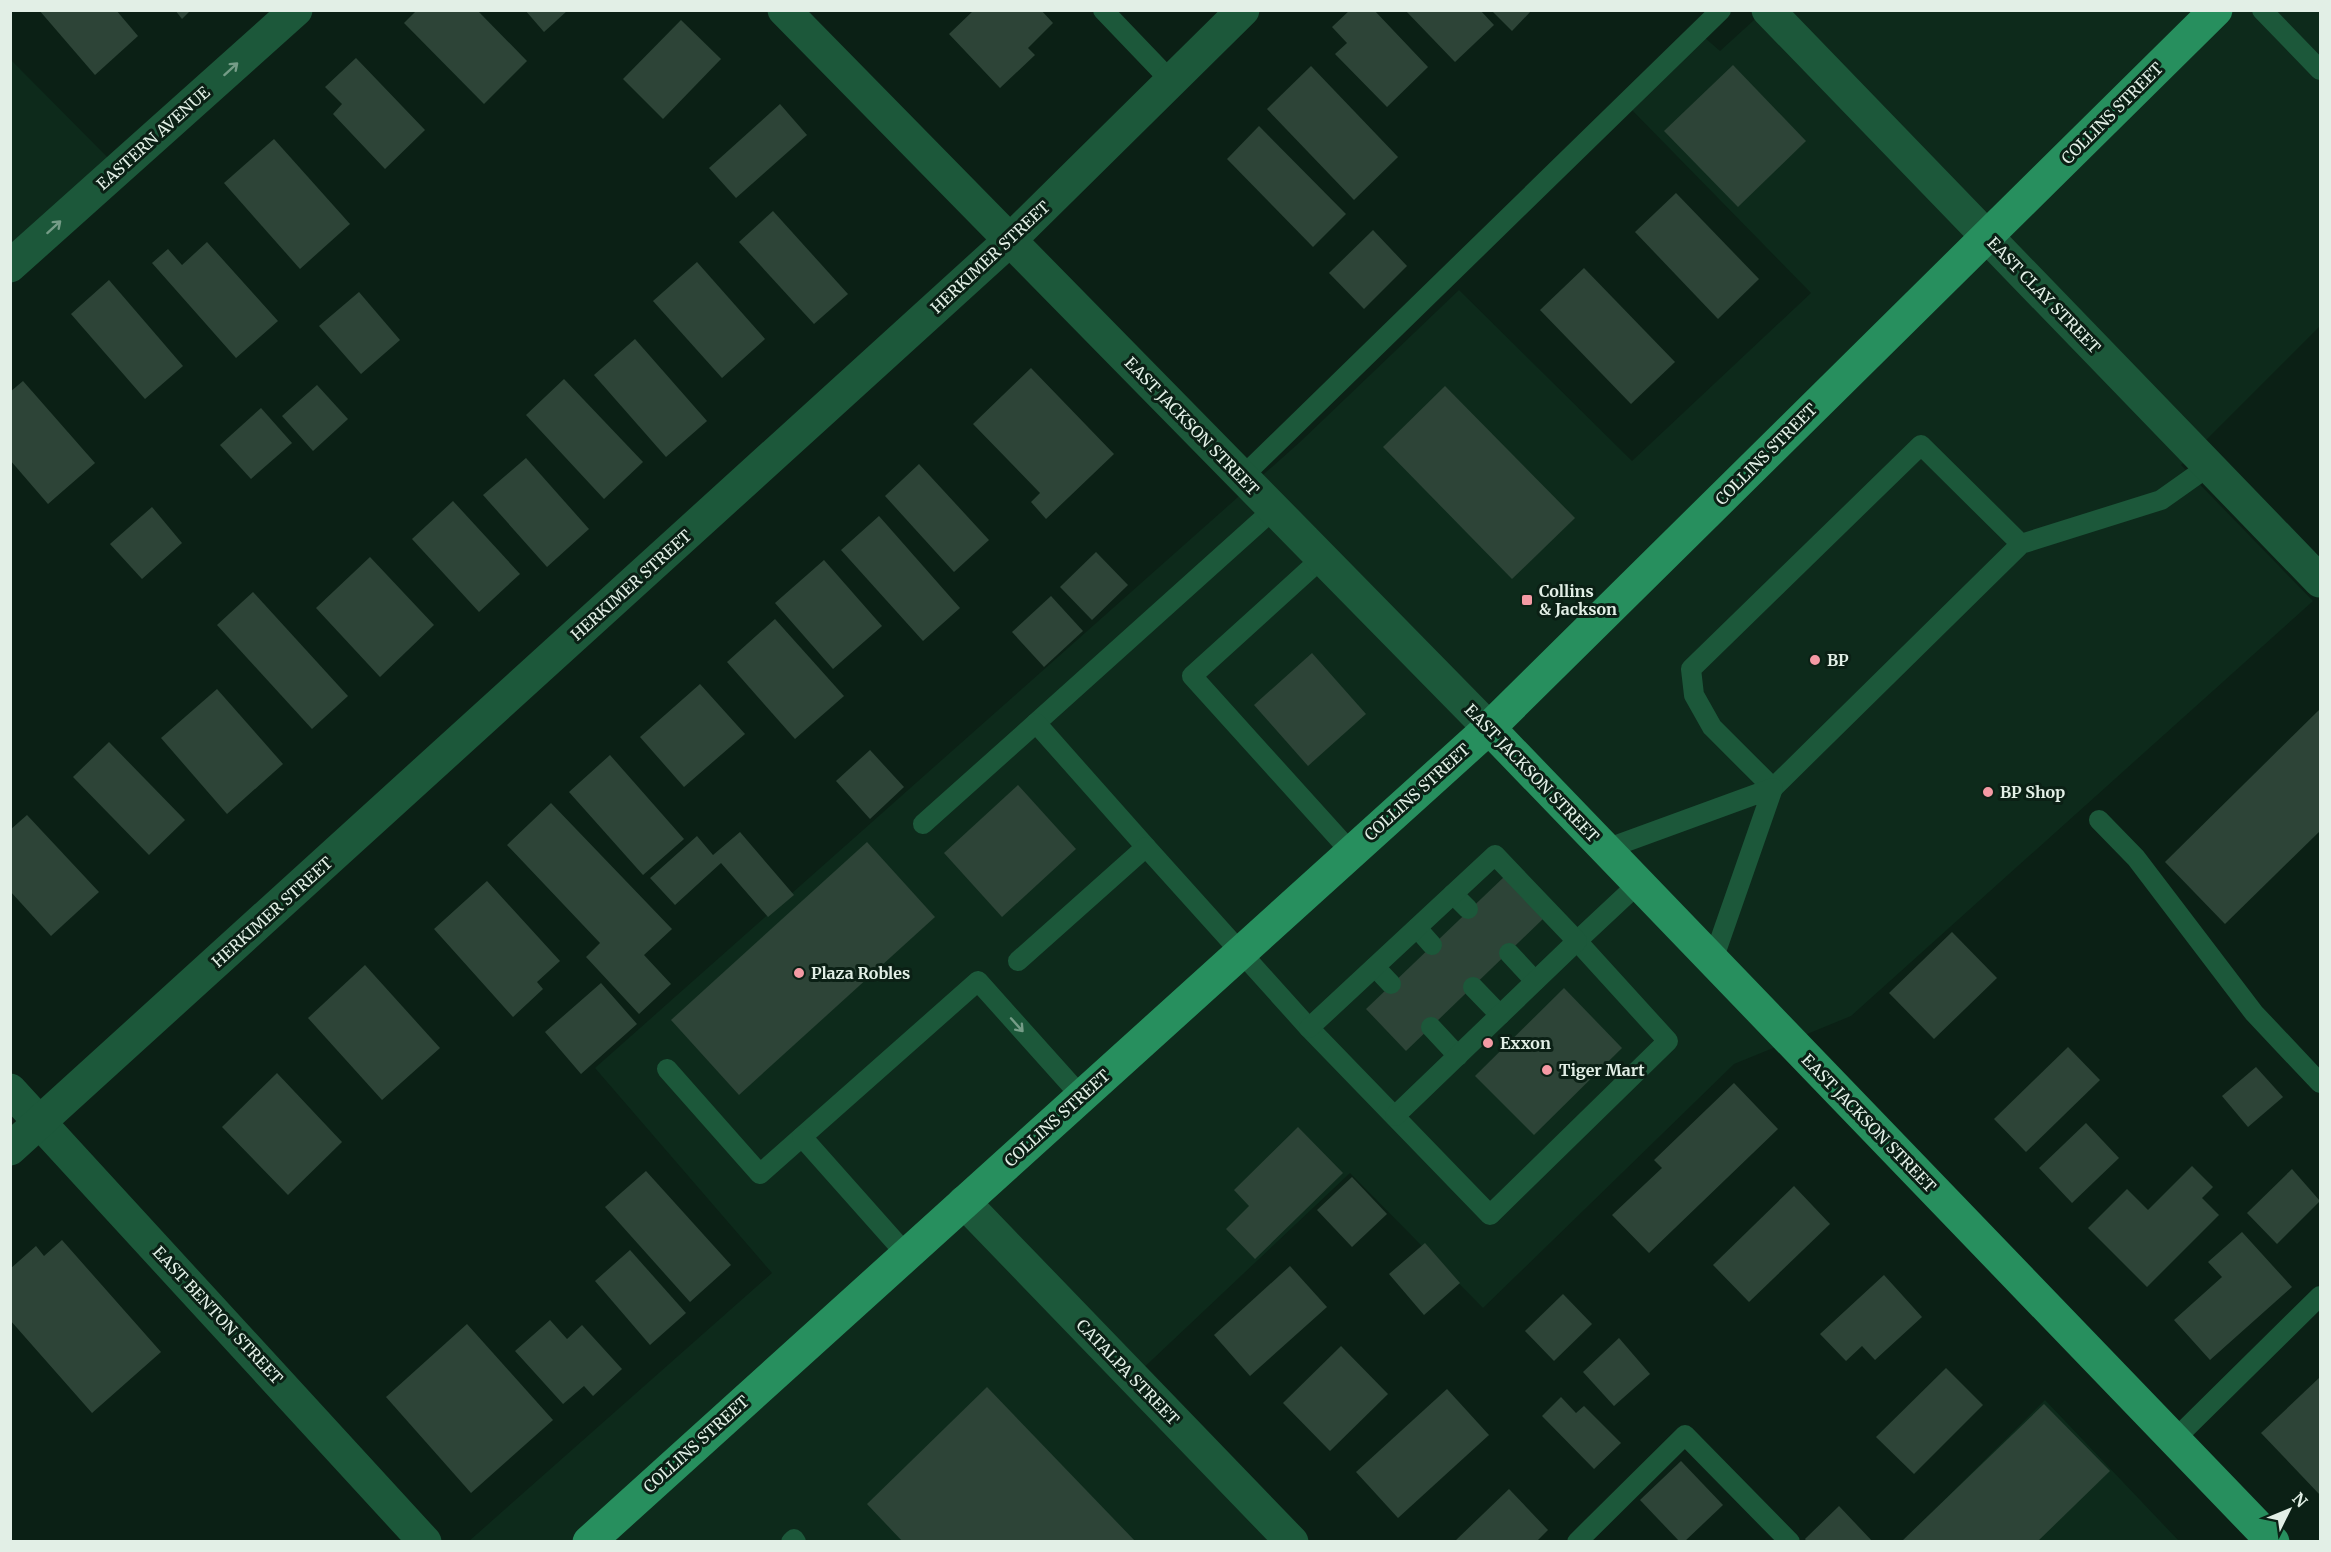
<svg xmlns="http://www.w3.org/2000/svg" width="2331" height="1552" font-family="Merriweather,serif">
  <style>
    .built { fill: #0d2a1b }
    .building { fill: #2d4437 }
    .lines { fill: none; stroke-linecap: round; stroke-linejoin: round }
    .service { stroke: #1c583a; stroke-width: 20 }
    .minor { stroke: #1c583a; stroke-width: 33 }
    .tertiary { stroke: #1c583a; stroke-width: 33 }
    .primary { stroke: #278f5e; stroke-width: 33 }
    .oneway { stroke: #759c87 }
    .poi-dot { fill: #f49aa4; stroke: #0b2015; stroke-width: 2 }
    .labels { text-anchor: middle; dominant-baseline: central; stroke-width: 6; stroke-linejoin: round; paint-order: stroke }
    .street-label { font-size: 16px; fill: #e2efe6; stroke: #0b2015 }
    .poi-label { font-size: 16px; font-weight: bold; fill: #e2efe6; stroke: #0b2015; text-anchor: start }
  </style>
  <rect width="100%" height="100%" fill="#0b2015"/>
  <g class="built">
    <path d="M 1765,10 L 2320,11 L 2320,326 L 2181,465 L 2313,601 L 1851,1016 L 1734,1064 L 1483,1308 L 1350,1173 L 1136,1375 L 1285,1523 L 1267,1541 L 468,1542 L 772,1273 L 595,1068 L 1300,442 L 1459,290 L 1632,461 L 1811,293 L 1630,108 L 1704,37 L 1720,51 Z"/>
    <path d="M 10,59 L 116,166 L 10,259 Z"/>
    <path d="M 2045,1400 L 2179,1541 L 1902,1542 Z"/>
  </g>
  <g class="building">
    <path d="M 39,10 L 116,10 L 138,36 L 95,75 Z"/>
    <path d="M 175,10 L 191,10 L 182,19 Z"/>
    <path d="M 417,10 L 477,10 L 527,61 L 484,104 L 404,23 Z"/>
    <path d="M 525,10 L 568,10 L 544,32 Z"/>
    <path d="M 974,10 L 1041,10 L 1053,23 L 1028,48 L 1035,55 L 1000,88 L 949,34 Z"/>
    <path d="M 1350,10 L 1374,10 L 1428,67 L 1387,107 L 1335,54 L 1347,43 L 1332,27 Z"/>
    <path d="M 1405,10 L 1480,10 L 1494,25 L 1455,62 Z"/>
    <path d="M 1491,10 L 1532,10 L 1512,31 Z"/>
    <path d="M 681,20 L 721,59 L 663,119 L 623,79 Z"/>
    <path d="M 356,58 L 425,130 L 385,169 L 333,114 L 342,104 L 325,87 Z"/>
    <path d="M 1733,65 L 1806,141 L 1738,207 L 1664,131 Z"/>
    <path d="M 1311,66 L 1398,157 L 1354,200 L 1267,109 Z"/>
    <path d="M 780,104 L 807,135 L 736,198 L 709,168 Z"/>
    <path d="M 1259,126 L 1346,214 L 1313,247 L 1227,159 Z"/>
    <path d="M 274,139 L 350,224 L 300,269 L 224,183 Z"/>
    <path d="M 1676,193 L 1759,279 L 1718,319 L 1635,232 Z"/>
    <path d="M 773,211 L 848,294 L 814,324 L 739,242 Z"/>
    <path d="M 1373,230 L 1407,266 L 1364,309 L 1329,273 Z"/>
    <path d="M 207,242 L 278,321 L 236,358 L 152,263 L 168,249 L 182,265 Z"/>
    <path d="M 697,262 L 765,339 L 722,378 L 653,301 Z"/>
    <path d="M 1584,268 L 1675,362 L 1631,404 L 1540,310 Z"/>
    <path d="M 109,280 L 183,366 L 145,399 L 71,314 Z"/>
    <path d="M 359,292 L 400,340 L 361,374 L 319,326 Z"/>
    <path d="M 635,339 L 707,421 L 666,457 L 594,375 Z"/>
    <path d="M 1031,368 L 1114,454 L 1046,519 L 1031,502 L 1040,493 L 973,424 Z"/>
    <path d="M 564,379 L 643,462 L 604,499 L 526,415 Z"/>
    <path d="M 23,381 L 95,463 L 48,504 L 10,460 L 10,392 Z"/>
    <path d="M 317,385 L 348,419 L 313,451 L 282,416 Z"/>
    <path d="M 1445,386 L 1575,518 L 1512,579 L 1383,447 Z"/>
    <path d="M 261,408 L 292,443 L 251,479 L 220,445 Z"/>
    <path d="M 526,458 L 589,529 L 547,567 L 483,495 Z"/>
    <path d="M 919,464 L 989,540 L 954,572 L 885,496 Z"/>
    <path d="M 453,501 L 520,574 L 479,612 L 412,539 Z"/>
    <path d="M 152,507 L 182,543 L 142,579 L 110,544 Z"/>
    <path d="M 879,516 L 960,608 L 923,641 L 841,550 Z"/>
    <path d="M 1096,552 L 1128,585 L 1092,620 L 1060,587 Z"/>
    <path d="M 370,557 L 434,625 L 380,677 L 316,608 Z"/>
    <path d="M 824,560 L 882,626 L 833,669 L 775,603 Z"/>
    <path d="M 253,592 L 348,696 L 312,729 L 217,625 Z"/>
    <path d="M 1051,596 L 1083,631 L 1044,667 L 1012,632 Z"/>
    <path d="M 775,619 L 844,696 L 795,739 L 727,662 Z"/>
    <path d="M 1312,653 L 1366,714 L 1308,766 L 1254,705 Z"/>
    <path d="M 700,684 L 745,734 L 684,787 L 640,737 Z"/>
    <path d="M 217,689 L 283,764 L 227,814 L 161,738 Z"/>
    <path d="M 2320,709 L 2320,831 L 2225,924 L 2165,862 Z"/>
    <path d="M 109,742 L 185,820 L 149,855 L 73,777 Z"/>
    <path d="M 870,750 L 904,787 L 870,819 L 836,781 Z"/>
    <path d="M 610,755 L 684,839 L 643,875 L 569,792 Z"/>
    <path d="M 1018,785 L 1076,849 L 1002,917 L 944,853 Z"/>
    <path d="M 551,803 L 672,929 L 644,955 L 671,984 L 639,1014 L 586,957 L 600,943 L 507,845 Z"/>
    <path d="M 27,815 L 99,892 L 51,936 L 10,891 L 10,830 Z"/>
    <path d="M 740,832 L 794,895 L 768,917 L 721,863 L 675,905 L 650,878 L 697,836 L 713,855 Z"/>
    <path d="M 867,842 L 935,917 L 739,1095 L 671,1020 Z"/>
    <path d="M 1505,876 L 1545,917 L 1406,1051 L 1366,1009 Z"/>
    <path d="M 487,881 L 560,961 L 537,982 L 543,989 L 513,1017 L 434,929 Z"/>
    <path d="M 1952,932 L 1997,978 L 1934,1039 L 1889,993 Z"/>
    <path d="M 365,965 L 440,1048 L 382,1100 L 308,1018 Z"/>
    <path d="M 601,983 L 637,1024 L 581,1074 L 545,1032 Z"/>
    <path d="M 1564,988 L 1622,1048 L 1534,1135 L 1475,1076 Z"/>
    <path d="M 2068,1047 L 2100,1080 L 2026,1152 L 1994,1119 Z"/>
    <path d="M 2256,1067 L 2283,1097 L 2248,1127 L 2222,1096 Z"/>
    <path d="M 277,1073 L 342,1142 L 288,1195 L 222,1127 Z"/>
    <path d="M 1734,1083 L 1778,1129 L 1649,1253 L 1612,1215 L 1662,1168 L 1654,1160 Z"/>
    <path d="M 2086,1123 L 2119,1158 L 2072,1203 L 2039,1168 Z"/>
    <path d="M 1298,1127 L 1343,1173 L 1255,1259 L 1226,1229 L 1249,1206 L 1234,1190 Z"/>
    <path d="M 2192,1166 L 2213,1187 L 2202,1198 L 2219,1215 L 2147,1287 L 2088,1228 L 2127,1189 L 2148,1210 Z"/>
    <path d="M 2292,1169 L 2320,1201 L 2277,1244 L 2247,1213 Z"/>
    <path d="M 646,1171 L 731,1265 L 690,1302 L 605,1207 Z"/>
    <path d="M 1352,1177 L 1387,1214 L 1352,1247 L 1317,1210 Z"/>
    <path d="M 1794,1186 L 1830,1224 L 1749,1302 L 1713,1265 Z"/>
    <path d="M 2242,1232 L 2292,1287 L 2210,1360 L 2174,1320 L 2222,1277 L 2208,1262 Z"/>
    <path d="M 62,1240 L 161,1352 L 92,1413 L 10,1320 L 10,1269 L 36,1246 L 44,1256 Z"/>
    <path d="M 1425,1243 L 1460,1283 L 1424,1315 L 1389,1274 Z"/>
    <path d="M 630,1250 L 686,1313 L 650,1345 L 595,1281 Z"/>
    <path d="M 1290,1266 L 1327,1307 L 1250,1376 L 1214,1335 Z"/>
    <path d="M 1884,1275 L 1922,1317 L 1875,1360 L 1862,1346 L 1846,1361 L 1820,1334 Z"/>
    <path d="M 1563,1294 L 1592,1324 L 1554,1361 L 1525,1331 Z"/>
    <path d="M 550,1320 L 567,1339 L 582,1325 L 622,1369 L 593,1396 L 584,1386 L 563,1404 L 515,1351 Z"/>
    <path d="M 467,1324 L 553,1420 L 471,1493 L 386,1397 Z"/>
    <path d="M 1619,1338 L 1650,1374 L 1614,1406 L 1583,1372 Z"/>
    <path d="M 1341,1346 L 1388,1394 L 1330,1451 L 1283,1403 Z"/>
    <path d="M 1946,1368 L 1983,1405 L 1914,1474 L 1876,1437 Z"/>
    <path d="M 2319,1378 L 2320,1380 L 2320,1495 L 2261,1433 Z"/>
    <path d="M 987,1387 L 1136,1542 L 903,1542 L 867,1504 Z"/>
    <path d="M 1447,1389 L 1489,1435 L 1398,1518 L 1356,1472 Z"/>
    <path d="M 1561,1397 L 1576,1413 L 1584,1406 L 1621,1443 L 1594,1469 L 1542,1416 Z"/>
    <path d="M 2044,1404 L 2110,1471 L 2037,1542 L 1901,1542 Z"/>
    <path d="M 1681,1461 L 1723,1505 L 1684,1542 L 1680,1542 L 1640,1500 Z"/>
    <path d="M 1509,1489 L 1548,1530 L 1536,1542 L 1454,1542 Z"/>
    <path d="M 1839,1506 L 1873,1542 L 1807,1542 L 1805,1539 Z"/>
  </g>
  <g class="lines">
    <g class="service">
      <path d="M 1103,10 L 1171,81"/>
      <path d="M 2262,10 L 2320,70"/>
      <path d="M 1242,477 L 1721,10"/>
      <path d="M 2021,544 L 1921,445 L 1691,669 L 1694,695 L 1712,727 L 1773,788 L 2021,544 L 2161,500 L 2209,466"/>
      <path d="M 1322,558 L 1192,676 L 1351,852"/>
      <path d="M 1036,723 L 1274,509"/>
      <path d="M 2099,820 L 2136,858 L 2254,1013 L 2320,1083"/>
      <path d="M 923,824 L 1036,723 L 1146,847"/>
      <path d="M 1606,849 L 1773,788 L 1713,960"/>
      <path d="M 1453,894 L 1468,909"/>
      <path d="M 1417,928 L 1432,945"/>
      <path d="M 1509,953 L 1535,981"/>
      <path d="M 1018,961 L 1146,847 L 1309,1028 L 1490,1215 L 1668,1041 L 1577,941 L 1639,883"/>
      <path d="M 1375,967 L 1391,984"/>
      <path d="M 1473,987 L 1500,1015"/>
      <path d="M 1431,1027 L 1458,1056"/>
      <path d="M 1309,1028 L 1495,855 L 1577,941 L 1395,1116"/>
      <path d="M 667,1069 L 760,1174 L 978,981 L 1081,1096"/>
      <path d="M 802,1137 L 906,1254"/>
      <path d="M 2175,1439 L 2320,1296"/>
      <path d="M 791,1542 L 794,1539 L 796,1542"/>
      <path d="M 1577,1542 L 1685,1435 L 1790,1542"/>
    </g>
    <g class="minor">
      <path d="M 1768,10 L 2320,581"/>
      <path d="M 10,266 L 296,10"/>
      <path d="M 10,1090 L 425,1542"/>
      <path d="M 10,1149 L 1010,240 L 1243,10"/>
      <path d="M 964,1202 L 1292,1542"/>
    </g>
    <path class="tertiary" d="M 784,10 L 1489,728"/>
    <g class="primary">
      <path d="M 1489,728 L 2273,1542"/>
      <path d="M 589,1542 L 1489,728 L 2216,10"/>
    </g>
  </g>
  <defs><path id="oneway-shaft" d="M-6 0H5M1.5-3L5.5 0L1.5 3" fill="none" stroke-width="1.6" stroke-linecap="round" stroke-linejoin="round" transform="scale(1.5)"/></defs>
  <g class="oneway">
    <use href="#oneway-shaft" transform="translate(231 69) rotate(-42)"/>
    <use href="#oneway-shaft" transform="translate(54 227) rotate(-42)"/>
    <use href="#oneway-shaft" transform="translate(1017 1025) rotate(48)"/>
  </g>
  <g class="poi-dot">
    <rect x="1521" y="594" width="12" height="12" rx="3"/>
    <circle cx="1815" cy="660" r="6"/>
    <circle cx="1988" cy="792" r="6"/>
    <circle cx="799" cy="973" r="6"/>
    <circle cx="1488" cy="1043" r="6"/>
    <circle cx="1547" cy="1070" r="6"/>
  </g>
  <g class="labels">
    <g class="street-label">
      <text transform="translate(2112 113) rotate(-45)">COLLINS STREET</text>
      <text transform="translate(153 138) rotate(-42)">EASTERN AVENUE</text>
      <text transform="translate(990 257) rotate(-43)">HERKIMER STREET</text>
      <text transform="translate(2044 295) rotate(46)">EAST CLAY STREET</text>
      <text transform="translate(1192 426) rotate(46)">EAST JACKSON STREET</text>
      <text transform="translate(1766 454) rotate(-45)">COLLINS STREET</text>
      <text transform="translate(631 585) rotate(-42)">HERKIMER STREET</text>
      <text transform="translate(1532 773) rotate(46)">EAST JACKSON STREET</text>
      <text transform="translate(1417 792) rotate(-42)">COLLINS STREET</text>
      <text transform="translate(272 912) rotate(-42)">HERKIMER STREET</text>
      <text transform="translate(1057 1118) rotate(-42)">COLLINS STREET</text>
      <text transform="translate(1869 1123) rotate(46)">EAST JACKSON STREET</text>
      <text transform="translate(218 1315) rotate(47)">EAST BENTON STREET</text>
      <text transform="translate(1128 1372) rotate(46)">CATALPA STREET</text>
      <text transform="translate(696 1444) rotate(-42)">COLLINS STREET</text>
    </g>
    <g class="poi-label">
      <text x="1539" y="591">Collins<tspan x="1539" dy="18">&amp; Jackson</tspan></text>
      <text x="1827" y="660">BP</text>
      <text x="2000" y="792">BP Shop</text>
      <text x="811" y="973">Plaza Robles</text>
      <text x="1500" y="1043">Exxon</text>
      <text x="1559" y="1070">Tiger Mart</text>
    </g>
  </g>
  <rect width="2331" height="1552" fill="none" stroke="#e2efe6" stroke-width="24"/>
  <g transform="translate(2289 1510) rotate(47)" stroke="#0b2015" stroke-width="4.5" paint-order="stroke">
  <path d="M0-4.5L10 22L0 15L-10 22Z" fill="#e2efe6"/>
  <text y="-9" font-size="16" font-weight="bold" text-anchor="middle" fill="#e2efe6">N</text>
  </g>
</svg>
